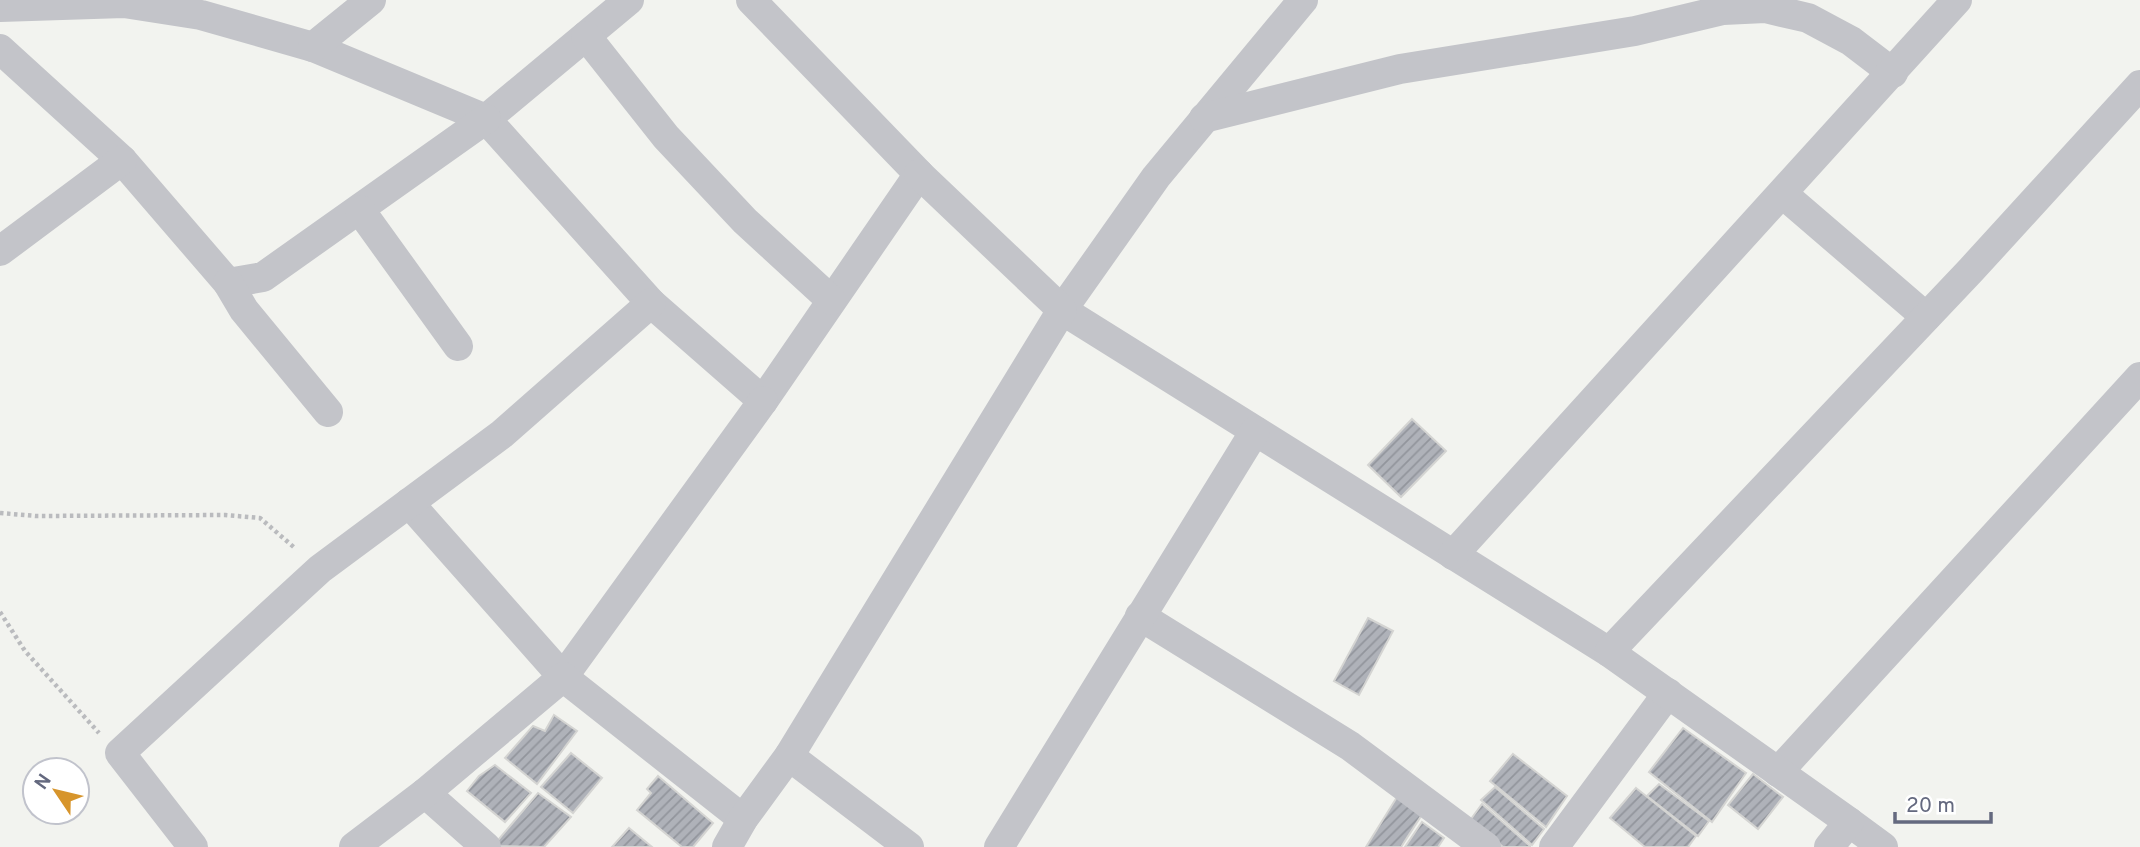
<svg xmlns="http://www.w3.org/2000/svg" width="2140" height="847" font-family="Overpass,sans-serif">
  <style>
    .building { fill: url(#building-hatch); stroke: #d4d4d2; stroke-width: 2 }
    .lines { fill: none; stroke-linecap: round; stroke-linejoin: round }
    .path { stroke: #babbbe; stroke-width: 4.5; stroke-dasharray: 3.5 3.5; stroke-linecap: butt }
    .street { stroke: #c3c4c9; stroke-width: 30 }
  </style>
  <defs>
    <pattern id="building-hatch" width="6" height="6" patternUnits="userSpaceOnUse" patternTransform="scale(1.75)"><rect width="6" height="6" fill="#afb2b9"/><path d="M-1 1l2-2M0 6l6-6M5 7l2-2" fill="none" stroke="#92959c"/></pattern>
  </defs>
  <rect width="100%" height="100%" fill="#f2f3ef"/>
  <g class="building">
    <path d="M 1412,419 L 1446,451 L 1401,497 L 1368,465 Z"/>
    <path d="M 1368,618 L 1393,631 L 1359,695 L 1334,681 Z"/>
    <path d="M 554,715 L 577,731 L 537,784 L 505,758 L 533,726 L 545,731 Z"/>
    <path d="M 1683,728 L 1746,773 L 1712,822 L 1649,772 Z"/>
    <path d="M 571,753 L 602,778 L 573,813 L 541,787 Z"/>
    <path d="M 1513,754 L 1567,796 L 1546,827 L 1490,781 Z"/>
    <path d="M 495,765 L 531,793 L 505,822 L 467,791 L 479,776 Z"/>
    <path d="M 1753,774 L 1783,797 L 1758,829 L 1728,805 Z"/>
    <path d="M 658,776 L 713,823 L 693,847 L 682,847 L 637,810 L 651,793 L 647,789 Z"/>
    <path d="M 1659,784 L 1709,821 L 1698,836 L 1647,796 Z"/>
    <path d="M 1495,787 L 1544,829 L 1532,845 L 1481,800 Z"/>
    <path d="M 1636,788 L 1696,836 L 1688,847 L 1645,847 L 1610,818 Z"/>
    <path d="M 538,793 L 571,817 L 544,847 L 493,846 Z"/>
    <path d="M 1397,797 L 1423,813 L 1401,847 L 1366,847 Z"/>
    <path d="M 1482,804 L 1530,846 L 1530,847 L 1503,847 L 1471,819 Z"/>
    <path d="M 1422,822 L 1444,838 L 1438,847 L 1405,847 Z"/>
    <path d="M 629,828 L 652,847 L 612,847 Z"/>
  </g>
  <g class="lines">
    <g class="path">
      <path d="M 0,513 L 36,516 L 225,515 L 260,518 L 296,549"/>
      <path d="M 0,612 L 25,651 L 99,733"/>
    </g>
    <g class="street">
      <path d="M 629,0 L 486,119 L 651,303 L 763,401 L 919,174 L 751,0"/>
      <path d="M 1303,0 L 1156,177 L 1062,310 L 1609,652"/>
      <path d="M 0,7 L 124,3 L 201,15 L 313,47 L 486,119"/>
      <path d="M 586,36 L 666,137 L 745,221 L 831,300"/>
      <path d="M 313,47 L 371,0"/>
      <path d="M 0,49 L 122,160 L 228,283 L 263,277 L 486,119"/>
      <path d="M 1204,118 L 1400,69 L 1635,31 L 1723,10 L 1765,8 L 1808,18 L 1851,41 L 1893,73"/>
      <path d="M 1783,194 L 1926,317"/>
      <path d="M 360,210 L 458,346"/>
      <path d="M 0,251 L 122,160"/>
      <path d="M 228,283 L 244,310 L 328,412"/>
      <path d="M 409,503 L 563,677 L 763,401"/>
      <path d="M 1453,555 L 1957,0"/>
      <path d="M 1140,616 L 1350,746 L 1486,847"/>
      <path d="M 789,756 L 909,847"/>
      <path d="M 1778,772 L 2140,377"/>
      <path d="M 425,793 L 486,847"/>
      <path d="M 1849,822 L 1883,847"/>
      <path d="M 193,847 L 120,753 L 320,569 L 502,434 L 651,303"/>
      <path d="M 354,847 L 425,793 L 563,677 L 743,819"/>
      <path d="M 727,847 L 743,819 L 789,756 L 1062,310 L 919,174"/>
      <path d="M 999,847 L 1255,431"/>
      <path d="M 1554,847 L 1668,693"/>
      <path d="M 1829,847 L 1849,822 L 1609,652 L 1971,270 L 2140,85"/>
    </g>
  </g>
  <g transform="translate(56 791) rotate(305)"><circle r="33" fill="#ffffff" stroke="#c1c3cc" stroke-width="2"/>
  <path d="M0-5L12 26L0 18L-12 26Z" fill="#d7952c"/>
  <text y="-10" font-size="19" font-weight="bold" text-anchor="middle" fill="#64697f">N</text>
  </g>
  <path d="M1895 812v10h96v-10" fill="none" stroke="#64697f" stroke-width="3.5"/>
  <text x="1906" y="812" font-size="21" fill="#64697f" stroke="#ffffff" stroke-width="5" paint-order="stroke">20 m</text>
</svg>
